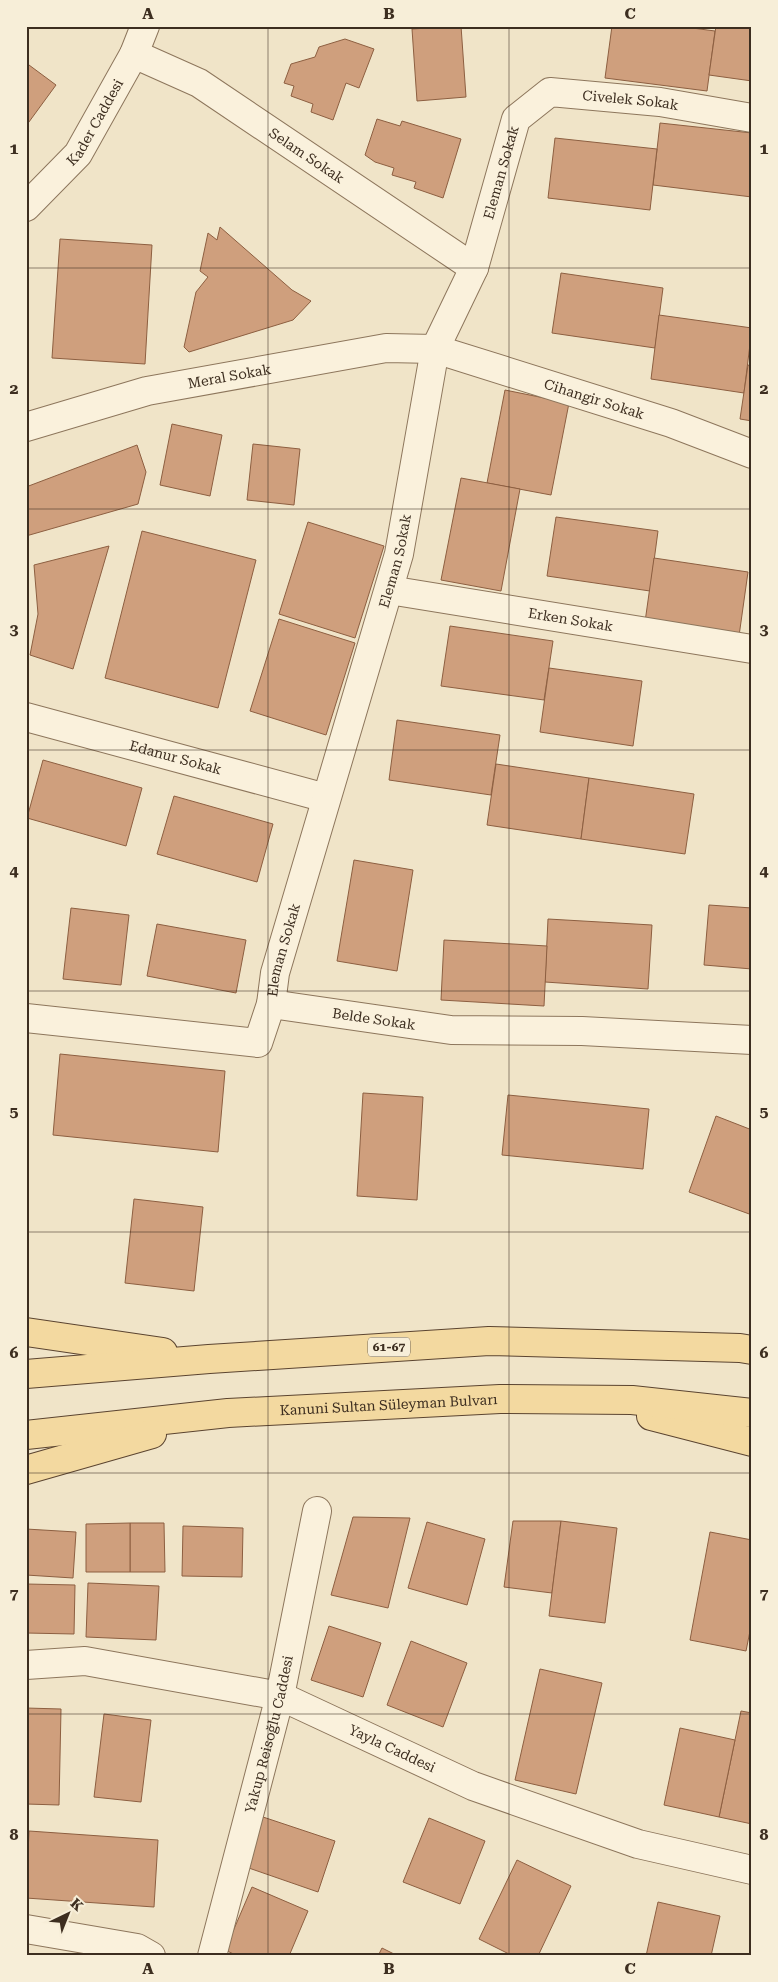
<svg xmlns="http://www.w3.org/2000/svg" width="778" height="1982" font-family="'Roboto Serif',serif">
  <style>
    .building { fill: #cf9f7d; stroke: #8d5f41 }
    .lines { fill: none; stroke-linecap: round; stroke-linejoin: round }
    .minor-casing { stroke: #8d765c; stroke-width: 30 }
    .major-casing { stroke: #5b4430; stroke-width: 30 }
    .minor { stroke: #faf1dc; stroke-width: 28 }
    .major { stroke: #f3d9a0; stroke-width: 28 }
    .grid { fill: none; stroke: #3d2e20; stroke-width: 1; stroke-opacity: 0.55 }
    .labels { text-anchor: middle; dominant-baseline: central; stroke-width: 4; stroke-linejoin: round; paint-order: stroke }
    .shield { fill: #f7eed8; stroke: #756857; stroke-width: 1 }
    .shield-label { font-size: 12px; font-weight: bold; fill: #3d2e20 }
    .street-label { font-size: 14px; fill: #3d2e20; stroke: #f7eed8 }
    .neatline { fill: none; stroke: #3d2e20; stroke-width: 2 }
    .grid-label { font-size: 16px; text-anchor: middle; font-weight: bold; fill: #3d2e20 }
  </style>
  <rect width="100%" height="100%" fill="#f0e4c8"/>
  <g class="building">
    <path d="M 461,26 L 466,97 L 417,101 L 412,29 Z"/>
    <path d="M 612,26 L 677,26 L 715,31 L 707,91 L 605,78 Z"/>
    <path d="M 716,26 L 752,26 L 752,81 L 709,75 Z"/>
    <path d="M 345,39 L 374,49 L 359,88 L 346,83 L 333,120 L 311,112 L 313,104 L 291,96 L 294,86 L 284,83 L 291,64 L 315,57 L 319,47 Z"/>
    <path d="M 29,65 L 56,85 L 26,126 L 26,69 Z"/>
    <path d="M 377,119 L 400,126 L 402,121 L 461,139 L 443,198 L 414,188 L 416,182 L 392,175 L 394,168 L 375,162 L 365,155 Z"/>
    <path d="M 660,123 L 752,133 L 752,197 L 653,185 Z"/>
    <path d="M 555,138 L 657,149 L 650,210 L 548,198 Z"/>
    <path d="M 220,227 L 292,290 L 311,301 L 293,320 L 189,352 L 184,347 L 196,292 L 208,277 L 200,271 L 208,233 L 217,240 Z"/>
    <path d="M 60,239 L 152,245 L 145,364 L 52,358 Z"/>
    <path d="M 561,273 L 663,288 L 655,348 L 552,333 Z"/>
    <path d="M 659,315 L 752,328 L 744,393 L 651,379 Z"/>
    <path d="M 748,365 L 752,366 L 752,421 L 740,419 Z"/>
    <path d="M 505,390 L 569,403 L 551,495 L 487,483 Z"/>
    <path d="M 172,424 L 222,435 L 210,496 L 160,485 Z"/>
    <path d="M 253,444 L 300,449 L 294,505 L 247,500 Z"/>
    <path d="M 137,445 L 146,472 L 138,504 L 26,536 L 26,487 Z"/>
    <path d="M 461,478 L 520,489 L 501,591 L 441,580 Z"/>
    <path d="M 556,517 L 658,531 L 650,591 L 547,576 Z"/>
    <path d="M 308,522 L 384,546 L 355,638 L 279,614 Z"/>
    <path d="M 142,531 L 256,560 L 218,708 L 105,678 Z"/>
    <path d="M 109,546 L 73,669 L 30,655 L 38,614 L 34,565 Z"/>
    <path d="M 654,558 L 748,572 L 739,636 L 645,622 Z"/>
    <path d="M 279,619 L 355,643 L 326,735 L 250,711 Z"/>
    <path d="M 450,626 L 553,641 L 544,700 L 441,686 Z"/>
    <path d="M 549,668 L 642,681 L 633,746 L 540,732 Z"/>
    <path d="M 397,720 L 500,735 L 491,795 L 389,780 Z"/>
    <path d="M 43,760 L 142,788 L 126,846 L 27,818 Z"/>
    <path d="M 496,764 L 589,778 L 581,839 L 487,825 Z"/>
    <path d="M 589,778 L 694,794 L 685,854 L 581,839 Z"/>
    <path d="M 174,796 L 273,824 L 257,882 L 157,854 Z"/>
    <path d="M 354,860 L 413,870 L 397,971 L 337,961 Z"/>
    <path d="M 709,905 L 752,908 L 752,969 L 704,965 Z"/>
    <path d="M 71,908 L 129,915 L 121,985 L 63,979 Z"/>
    <path d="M 548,919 L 652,925 L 648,989 L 545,982 Z"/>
    <path d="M 157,924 L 246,940 L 236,993 L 147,976 Z"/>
    <path d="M 444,940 L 547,946 L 544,1006 L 441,1000 Z"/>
    <path d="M 60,1054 L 225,1071 L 218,1152 L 53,1135 Z"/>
    <path d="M 363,1093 L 423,1097 L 417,1200 L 357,1196 Z"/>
    <path d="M 508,1095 L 649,1109 L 643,1169 L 502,1155 Z"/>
    <path d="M 716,1116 L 752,1130 L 752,1215 L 689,1192 Z"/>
    <path d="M 134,1199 L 203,1207 L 194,1291 L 125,1283 Z"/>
    <path d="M 353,1517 L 410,1518 L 388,1608 L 331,1595 Z"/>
    <path d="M 513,1521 L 561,1521 L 552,1593 L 504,1587 Z"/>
    <path d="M 561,1521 L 617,1528 L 605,1623 L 549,1616 Z"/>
    <path d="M 427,1522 L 485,1539 L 467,1605 L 408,1588 Z"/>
    <path d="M 130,1523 L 164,1523 L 165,1572 L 130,1572 Z"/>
    <path d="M 130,1523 L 130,1572 L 86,1572 L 86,1524 Z"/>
    <path d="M 183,1526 L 243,1528 L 242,1577 L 182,1576 Z"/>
    <path d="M 26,1529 L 76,1532 L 73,1578 L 26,1575 Z"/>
    <path d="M 710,1532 L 752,1540 L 752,1621 L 746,1651 L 690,1640 Z"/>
    <path d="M 88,1583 L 159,1586 L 156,1640 L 86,1637 Z"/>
    <path d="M 26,1584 L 75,1585 L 74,1634 L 26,1633 Z"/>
    <path d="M 329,1626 L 381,1643 L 363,1697 L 311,1680 Z"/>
    <path d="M 411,1641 L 467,1663 L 443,1727 L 387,1705 Z"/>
    <path d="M 540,1669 L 602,1683 L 576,1794 L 515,1780 Z"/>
    <path d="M 26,1708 L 61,1709 L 59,1805 L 26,1804 Z"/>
    <path d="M 741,1711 L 752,1713 L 752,1824 L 719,1817 Z"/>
    <path d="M 104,1714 L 151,1720 L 141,1802 L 94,1797 Z"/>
    <path d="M 680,1728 L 735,1740 L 719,1817 L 664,1805 Z"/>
    <path d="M 260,1816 L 335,1841 L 318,1892 L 243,1866 Z"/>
    <path d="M 429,1818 L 485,1841 L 460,1904 L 403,1882 Z"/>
    <path d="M 29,1831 L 158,1840 L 154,1907 L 26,1898 Z"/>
    <path d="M 517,1860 L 571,1886 L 538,1956 L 513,1956 L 479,1939 Z"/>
    <path d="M 252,1887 L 308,1911 L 289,1956 L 238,1956 L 225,1950 Z"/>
    <path d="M 658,1902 L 720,1916 L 711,1956 L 646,1956 Z"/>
    <path d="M 382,1948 L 398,1956 L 378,1956 Z"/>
  </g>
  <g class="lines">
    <g class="minor-casing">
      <g id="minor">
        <path id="s1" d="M 134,54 L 199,83 L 474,268"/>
        <path id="s2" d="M 26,207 L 78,154 L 134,54 L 145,26"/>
        <path id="s3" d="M 26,427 L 147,391 L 386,348 L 435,349 L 671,423 L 752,454"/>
        <path id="s4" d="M 389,590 L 752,649"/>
        <path id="s5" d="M 26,717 L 326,798"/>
        <path id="s6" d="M 271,1004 L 451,1030 L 582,1031 L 752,1040"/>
        <path id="s7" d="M 26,1018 L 258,1043 L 271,1004 L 275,973 L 399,554 L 435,349 L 474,268 L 516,119 L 550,92 L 660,102 L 752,118"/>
        <path id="s8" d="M 26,1665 L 85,1661 L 280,1696 L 473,1786 L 638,1844 L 752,1870"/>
        <path d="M 26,1929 L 137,1948 L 151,1956"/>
        <path id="s9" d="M 212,1956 L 280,1696 L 317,1511"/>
      </g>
    </g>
    <g class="major-casing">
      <g id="major">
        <path d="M 26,1332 L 163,1352"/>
        <path d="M 26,1374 L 209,1359 L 489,1341 L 740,1348 L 752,1350"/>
        <path d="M 651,1416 L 752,1442"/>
        <path id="s10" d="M 26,1435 L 228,1413 L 500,1399 L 632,1400 L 752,1413"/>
        <path d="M 26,1470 L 152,1434"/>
      </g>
    </g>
    <use href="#minor" class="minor"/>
    <use href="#major" class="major"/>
  </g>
  <path class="grid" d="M 268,26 L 268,1956M 509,26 L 509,1956M 26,268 L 752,268M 26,509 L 752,509M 26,750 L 752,750M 26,991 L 752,991M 26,1232 L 752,1232M 26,1473 L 752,1473M 26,1714 L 752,1714"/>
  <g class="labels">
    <rect class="shield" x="368" y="1337.5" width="42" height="19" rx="4"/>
    <g class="shield-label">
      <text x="389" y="1347">61-67</text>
    </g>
    <g class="street-label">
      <text stroke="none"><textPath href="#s7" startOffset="1320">Civelek Sokak</textPath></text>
      <text stroke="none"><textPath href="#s2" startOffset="110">Kader Caddesi</textPath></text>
      <text stroke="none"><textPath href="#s1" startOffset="201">Selam Sokak</textPath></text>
      <text stroke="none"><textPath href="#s7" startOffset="1140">Eleman Sokak</textPath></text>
      <text stroke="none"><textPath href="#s3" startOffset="210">Meral Sokak</textPath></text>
      <text stroke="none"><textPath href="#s3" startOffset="585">Cihangir Sokak</textPath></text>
      <text stroke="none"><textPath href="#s7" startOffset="735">Eleman Sokak</textPath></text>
      <text stroke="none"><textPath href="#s4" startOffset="184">Erken Sokak</textPath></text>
      <text stroke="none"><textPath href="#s5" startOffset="155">Edanur Sokak</textPath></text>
      <text stroke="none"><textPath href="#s7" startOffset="330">Eleman Sokak</textPath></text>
      <text stroke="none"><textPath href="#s6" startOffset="104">Belde Sokak</textPath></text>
      <text stroke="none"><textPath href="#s10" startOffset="364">Kanuni Sultan Süleyman Bulvarı</textPath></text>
      <text stroke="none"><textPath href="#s9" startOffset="229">Yakup Reisoğlu Caddesi</textPath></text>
      <text stroke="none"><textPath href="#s8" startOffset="381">Yayla Caddesi</textPath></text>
    </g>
  </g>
  <rect width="778" height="1982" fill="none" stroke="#f7eed8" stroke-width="55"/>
  <g transform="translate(68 1914) rotate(43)" stroke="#f7eed8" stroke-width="4" paint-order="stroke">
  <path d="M0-4L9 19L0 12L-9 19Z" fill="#3d2e20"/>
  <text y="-8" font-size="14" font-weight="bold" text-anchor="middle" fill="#3d2e20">K</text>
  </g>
  <rect x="28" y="28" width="722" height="1926" class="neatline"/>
  <g class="grid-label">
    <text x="148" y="19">A</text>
    <text x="389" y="19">B</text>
    <text x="630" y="19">C</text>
    <text x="14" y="154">1</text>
    <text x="764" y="154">1</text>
    <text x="14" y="394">2</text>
    <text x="764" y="394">2</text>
    <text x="14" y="635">3</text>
    <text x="764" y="635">3</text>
    <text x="14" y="876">4</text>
    <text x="764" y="876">4</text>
    <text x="14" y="1117">5</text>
    <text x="764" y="1117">5</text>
    <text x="14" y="1358">6</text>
    <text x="764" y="1358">6</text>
    <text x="14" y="1599">7</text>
    <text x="764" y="1599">7</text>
    <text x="14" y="1840">8</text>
    <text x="764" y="1840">8</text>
    <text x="148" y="1974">A</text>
    <text x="389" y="1974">B</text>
    <text x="630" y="1974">C</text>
  </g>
</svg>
